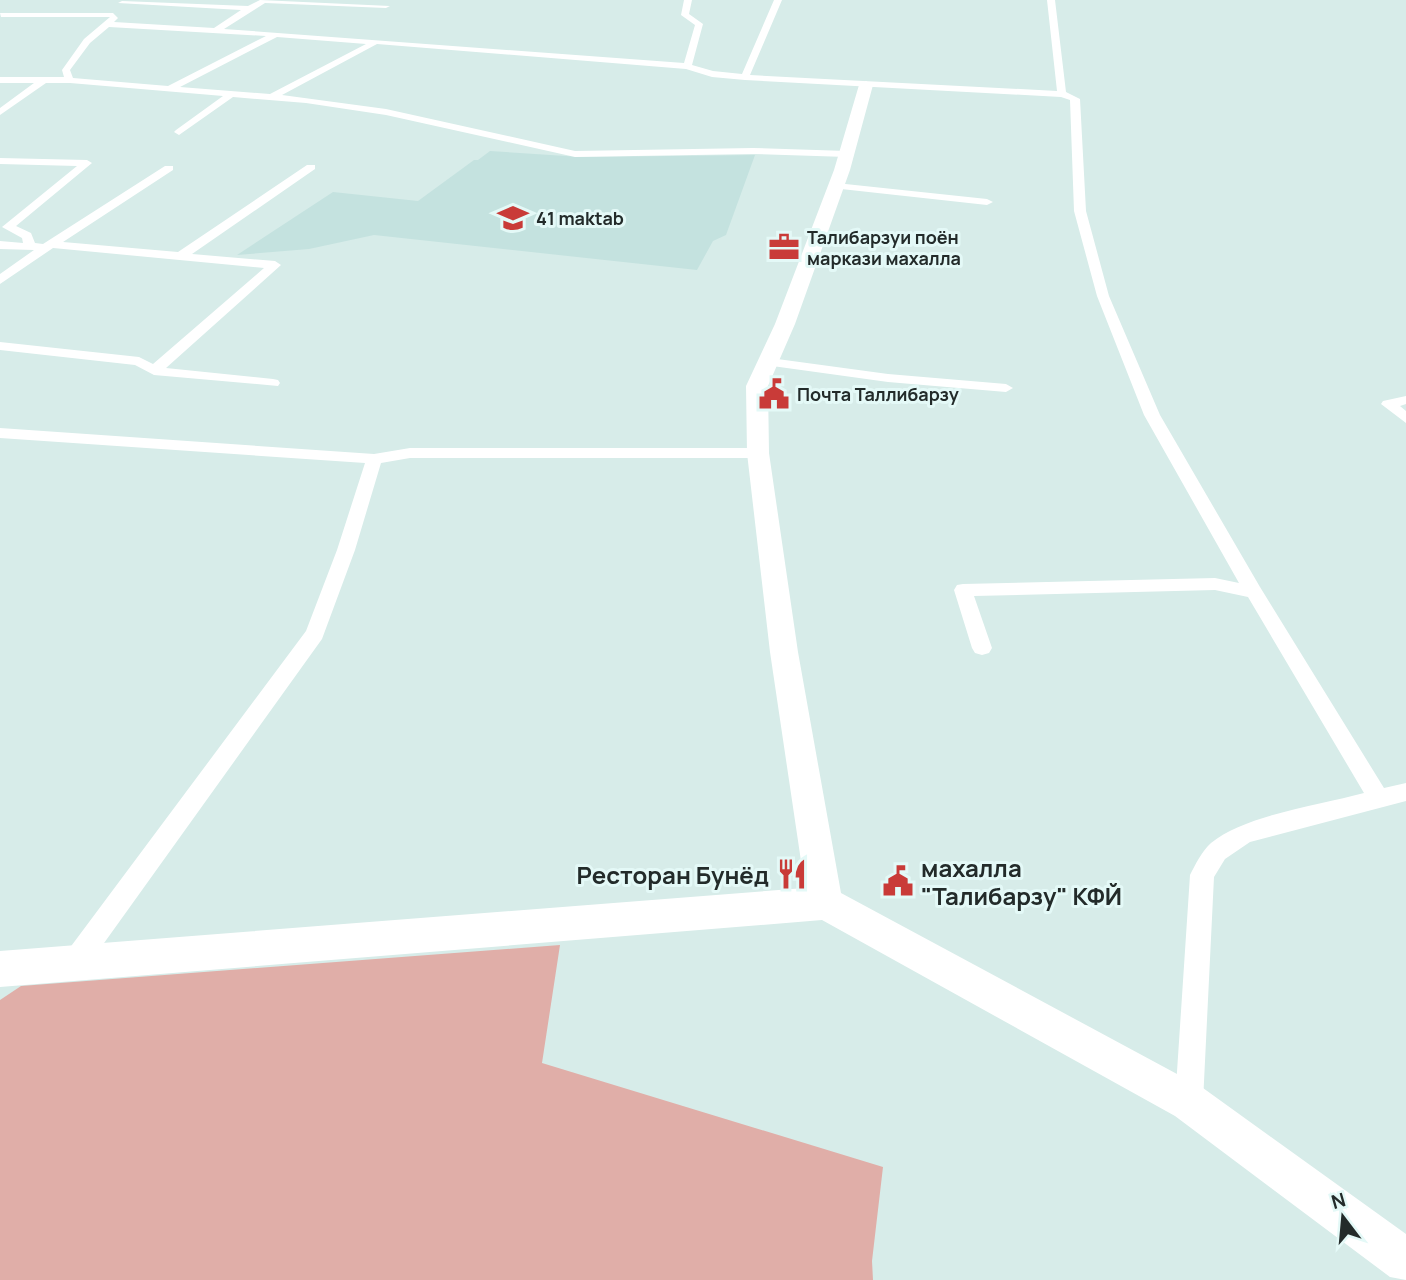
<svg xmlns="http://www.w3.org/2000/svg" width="1406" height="1280" font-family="Manrope,sans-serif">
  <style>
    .built { fill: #c4e2df }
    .green { fill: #e0aea8 }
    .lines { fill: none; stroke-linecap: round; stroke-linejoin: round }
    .street { fill: #fff; fill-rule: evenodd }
    .secondary { fill: #fff; fill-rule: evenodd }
    .labels { text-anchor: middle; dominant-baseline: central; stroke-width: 6; stroke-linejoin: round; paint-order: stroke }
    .far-poi-label { font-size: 18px; font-weight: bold; fill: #232b2a; stroke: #e4f9f7; text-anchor: start }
    .near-poi-label { font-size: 24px; font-weight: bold; fill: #232b2a; stroke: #e4f9f7; text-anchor: start }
  </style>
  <rect width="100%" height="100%" fill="#d7ece9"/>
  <path class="built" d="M 490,151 L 581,157 L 755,155 L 726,235 L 713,241 L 697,270 L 374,235 L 309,249 L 237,255 L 333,192 L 418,201 L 474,160 L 478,160 Z"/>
  <path class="green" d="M 560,945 L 542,1063 L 883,1167 L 872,1261 L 873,1280 L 0,1280 L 0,1000 L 21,986 Z"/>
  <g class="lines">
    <g class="street">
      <path d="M 260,0 L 390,6 L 386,8 L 265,3 L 224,29 L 684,63 L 695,25 L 681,15 L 684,0 L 692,0 L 689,14 L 703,24 L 692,65 L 713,71 L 742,74 L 774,0 L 782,0 L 750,75 L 1057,91 L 1047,0 L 1055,0 L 1066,92 L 1080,99 L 1086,211 L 1109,296 L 1160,415 L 1260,587 L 1384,788 L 1406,783 L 1406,801 L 1250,842 L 1225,859 L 1214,877 L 1203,1102 L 1199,1112 L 1189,1116 L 1179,1112 L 1175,1102 L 1190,875 C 1195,865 1202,851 1211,843 C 1245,815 1320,805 1364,793 L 1248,597 L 1215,590 L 974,596 L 992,648 L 989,653 L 982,655 L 975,653 L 972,648 L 954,590 L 957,585 L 963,584 L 1215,578 L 1239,583 L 1144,415 L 1097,296 L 1074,211 L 1070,100 L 1061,97 L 745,80 L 712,77 L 686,69 L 377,44 L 282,95 L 386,109 L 575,151 L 753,148 L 847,151 L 852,154 L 847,157 L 753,154 L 575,157 L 386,115 L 306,103 L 233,97 L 179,135 L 174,132 L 176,130 L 223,96 L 70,83 L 46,83 L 0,115 L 0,108 L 34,83 L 0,83 L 0,77 L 64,77 L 62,70 L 84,39 L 110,17 L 1,17 L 0,13 L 113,13 L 118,18 L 114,22 L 214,28 L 241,10 L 118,3 L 122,1 L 248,6 ZM 109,27 L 266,36 L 168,86 L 73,78 L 70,70 L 90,43 ZM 277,37 L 366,44 L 270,94 L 180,87 Z"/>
      <path d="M 0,158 L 87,160 L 92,163 L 16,226 L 31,233 L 35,243 L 43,244 L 165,166 L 173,166 L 173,170 L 63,242 L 178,252 L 307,165 L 315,165 L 315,169 L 192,254 L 275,261 L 281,265 L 166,368 L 273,379 L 278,380 L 280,383 L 278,386 L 154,375 L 135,365 L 0,350 L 0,342 L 139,357 L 153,364 L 264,268 L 53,248 L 0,284 L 0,274 L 34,250 L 0,249 L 0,241 L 23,243 L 22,238 L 2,227 L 77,166 L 0,164 Z"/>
      <path d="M 836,183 L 987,199 L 993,202 L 987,205 L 832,188 L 831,186 Z"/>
      <path d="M 770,358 L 888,374 L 1006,384 L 1013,388 L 1006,392 L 888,382 L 765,365 L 763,362 Z"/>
      <path d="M 1406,396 L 1406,404 L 1400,406 L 1406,411 L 1406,423 L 1381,404 L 1383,401 Z"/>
      <path d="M 0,428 L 374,454 L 410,448 L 758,448 L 766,453 L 758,458 L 410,458 L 381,463 L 355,550 L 322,639 L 84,971 L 75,974 L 66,971 L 62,962 L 66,953 L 306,631 L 337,550 L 365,463 L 0,438 Z"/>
    </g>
    <path class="secondary" d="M 866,81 L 873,85 L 850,170 L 795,324 L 768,386 L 769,453 L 798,652 L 841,893 L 1203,1088 L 1406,1234 L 1406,1280 L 1390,1277 L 1175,1116 L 822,920 L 0,987 L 0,951 L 805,888 L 770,652 L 747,453 L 746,386 L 775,324 L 834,170 L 859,85 Z"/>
  </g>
  <defs>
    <g id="school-bare" transform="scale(2.415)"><path d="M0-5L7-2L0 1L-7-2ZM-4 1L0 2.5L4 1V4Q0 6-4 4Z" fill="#c93b38" stroke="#e4f9f7" stroke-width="2.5" paint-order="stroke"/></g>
    <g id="office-bare" transform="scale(2.415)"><path d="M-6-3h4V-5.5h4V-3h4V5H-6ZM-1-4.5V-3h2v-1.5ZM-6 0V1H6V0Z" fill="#c93b38" stroke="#e4f9f7" stroke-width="2.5" paint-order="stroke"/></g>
    <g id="civic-bare" transform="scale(2.415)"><path d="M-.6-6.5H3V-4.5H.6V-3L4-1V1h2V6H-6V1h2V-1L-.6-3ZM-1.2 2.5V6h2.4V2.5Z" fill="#c93b38" stroke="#e4f9f7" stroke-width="2.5" paint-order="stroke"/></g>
    <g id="restaurant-bare" transform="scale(2.415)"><path d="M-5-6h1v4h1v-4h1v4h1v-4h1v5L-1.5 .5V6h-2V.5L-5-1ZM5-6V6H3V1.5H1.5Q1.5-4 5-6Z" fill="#c93b38" stroke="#e4f9f7" stroke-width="2.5" paint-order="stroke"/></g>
  </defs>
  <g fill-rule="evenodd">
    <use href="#school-bare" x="513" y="218"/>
    <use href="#office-bare" x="784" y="247"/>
    <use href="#civic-bare" x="774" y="394"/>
    <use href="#restaurant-bare" x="792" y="874"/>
    <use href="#civic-bare" x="898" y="881"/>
  </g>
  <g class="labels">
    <g class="far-poi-label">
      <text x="536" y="218">41 maktab</text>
      <text x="807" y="237">Талибарзуи поён<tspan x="807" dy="21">маркази махалла</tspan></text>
      <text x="797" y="394">Почта Таллибарзу</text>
    </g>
    <g class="near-poi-label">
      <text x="921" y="867">махалла<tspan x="921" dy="28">"Талибарзу" КФЙ</tspan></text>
      <text x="769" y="874" text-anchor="end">Ресторан Бунёд</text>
    </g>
  </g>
  <g transform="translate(1343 1217) rotate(344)" stroke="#e4f9f7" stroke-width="5" paint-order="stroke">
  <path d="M0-5L12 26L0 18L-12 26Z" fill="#232b2a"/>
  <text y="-10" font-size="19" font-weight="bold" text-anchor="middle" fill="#232b2a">N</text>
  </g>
</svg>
